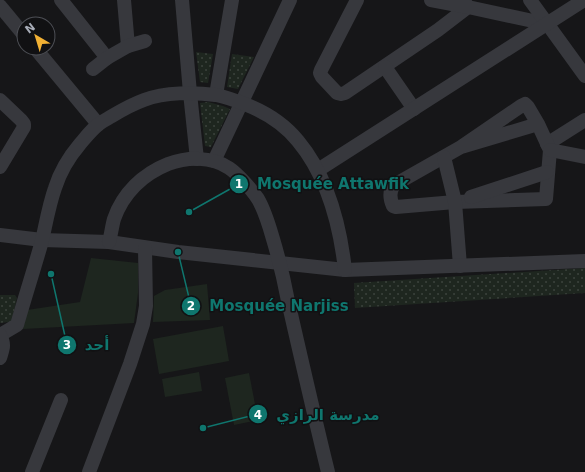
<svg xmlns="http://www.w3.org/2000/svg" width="585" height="472" font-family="'DejaVu Sans','Noto Sans Arabic',sans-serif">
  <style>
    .grass { fill: #1e261f }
    .park { fill: url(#park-dots) }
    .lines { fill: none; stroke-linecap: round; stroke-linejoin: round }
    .street { stroke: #37383d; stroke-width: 14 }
    .leader { fill: none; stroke: #0f766e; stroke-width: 1.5 }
    .callout-dot { fill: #0f766e; stroke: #111113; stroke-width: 1.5 }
    .mark-label { font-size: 12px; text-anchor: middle; font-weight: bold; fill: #fff }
    .callout-label { font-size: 15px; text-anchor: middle; font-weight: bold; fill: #0f766e; stroke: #111113; stroke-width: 3; stroke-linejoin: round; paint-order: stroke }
  </style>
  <defs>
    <pattern id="park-dots" width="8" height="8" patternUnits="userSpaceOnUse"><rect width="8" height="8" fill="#1e261f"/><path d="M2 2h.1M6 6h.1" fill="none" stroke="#3c433d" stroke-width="1.8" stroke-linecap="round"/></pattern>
  </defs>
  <rect width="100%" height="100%" fill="#161618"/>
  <g class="grass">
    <path d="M 91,258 L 138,263 L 138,293 L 134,323 L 23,329 L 27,310 L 80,302 Z"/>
    <path d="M 207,284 L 210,320 L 153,322 L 154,296 L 165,290 Z"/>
    <path d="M 223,326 L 229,361 L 159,374 L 153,339 Z"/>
    <path d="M 199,372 L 202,391 L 165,397 L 162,379 Z"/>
    <path d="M 249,373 L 258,420 L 234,425 L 225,378 Z"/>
  </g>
  <g class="park">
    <path d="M 196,52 L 213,54 L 208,83 L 200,82 Z"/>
    <path d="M 232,54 L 254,57 L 238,89 L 227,87 Z"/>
    <path d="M 208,102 L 223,106 L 230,109 L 211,147 L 205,146 L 200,103 Z"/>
    <path d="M 585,268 L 585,293 L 355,308 L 354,283 Z"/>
    <path d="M 0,295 L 15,295 L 17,298 L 12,320 L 9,322 L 0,323 Z"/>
  </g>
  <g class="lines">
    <g class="street">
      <path d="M 61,0 L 107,58"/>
      <path d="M 124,0 L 128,46"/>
      <path d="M 182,0 L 190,93 L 197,159"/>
      <path d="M 357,0 L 321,70 L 320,73 L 322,77 L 337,93 L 341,94 L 345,93 L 438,30 L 468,7 L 463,0"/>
      <path d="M 431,0 L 468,7 L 547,24"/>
      <path d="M 530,0 L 585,76"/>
      <path d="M 0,6 L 24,35"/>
      <path d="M 35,48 L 98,124"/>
      <path d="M 385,67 L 414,109"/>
      <path d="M 93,69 L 107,58 L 128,46 L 145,41"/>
      <path d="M 216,95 L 232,0"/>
      <path d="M 0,100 L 21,120 L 24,124 L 24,127 L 0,167"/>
      <path d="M 547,144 L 585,120"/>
      <path d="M 461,147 L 521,106 L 525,104 L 528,107 L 538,124 L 550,150 L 546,199 L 455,202 L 396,207 L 393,206 C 390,199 389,191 394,185 L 461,147 L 538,124"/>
      <path d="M 550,150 L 585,157"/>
      <path d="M 444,157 L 455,202 L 460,266"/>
      <path d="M 214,161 L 290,0"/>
      <path d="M 318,170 L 584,0"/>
      <path d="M 471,197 L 547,172"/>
      <path d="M 0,235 L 42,240 L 109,242 L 178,252 L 345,270 L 585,261"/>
      <path d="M 109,242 C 111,235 112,226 114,219 C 123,193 143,174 168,164 C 187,157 211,156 229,168 C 238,174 252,190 258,199 C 265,211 269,225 273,239 C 279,259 284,280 288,301 C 301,358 314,415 328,472"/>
      <path d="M 0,335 L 17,325 C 25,297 34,269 42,241 C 46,223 49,205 55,188 C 60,172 69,157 80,144 C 86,137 92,129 99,124 C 103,121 107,119 112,116 C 122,110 133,104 144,100 C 165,92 194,92 216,95 C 226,97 237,101 247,105 C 267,113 285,125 298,141 C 328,177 340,225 345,270"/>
      <path d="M 0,335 C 5,345 3,348 0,358"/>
      <path d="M 32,472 L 61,400"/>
      <path d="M 89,472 L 130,364 L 143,324 L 146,306 L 145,248"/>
    </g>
  </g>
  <path class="leader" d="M189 212L239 184M178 252L191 306M51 274L67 345M203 428L258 414"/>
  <g class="callout-dot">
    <circle cx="189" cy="212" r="4"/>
    <circle cx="178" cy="252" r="4"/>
    <circle cx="51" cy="274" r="4"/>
    <circle cx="203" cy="428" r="4"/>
    <circle cx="239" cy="184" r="10"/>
    <circle cx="191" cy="306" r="10"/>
    <circle cx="67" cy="345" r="10"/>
    <circle cx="258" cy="414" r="10"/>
  </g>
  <g class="mark-label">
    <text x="239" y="188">1</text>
    <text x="191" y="310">2</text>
    <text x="67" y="349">3</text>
    <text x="258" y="419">4</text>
  </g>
  <g class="callout-label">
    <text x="333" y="189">Mosquée Attawfik</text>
    <text x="279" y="311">Mosquée Narjiss</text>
    <text x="97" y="350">أحد</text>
    <text x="328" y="420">مدرسة الرازي</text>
  </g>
  <g transform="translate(36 36) rotate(322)"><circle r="19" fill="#111113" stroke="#4d4f55"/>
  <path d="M0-3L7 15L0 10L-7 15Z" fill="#f2b134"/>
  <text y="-6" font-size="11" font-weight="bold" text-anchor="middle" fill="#a8adb8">N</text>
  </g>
</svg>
